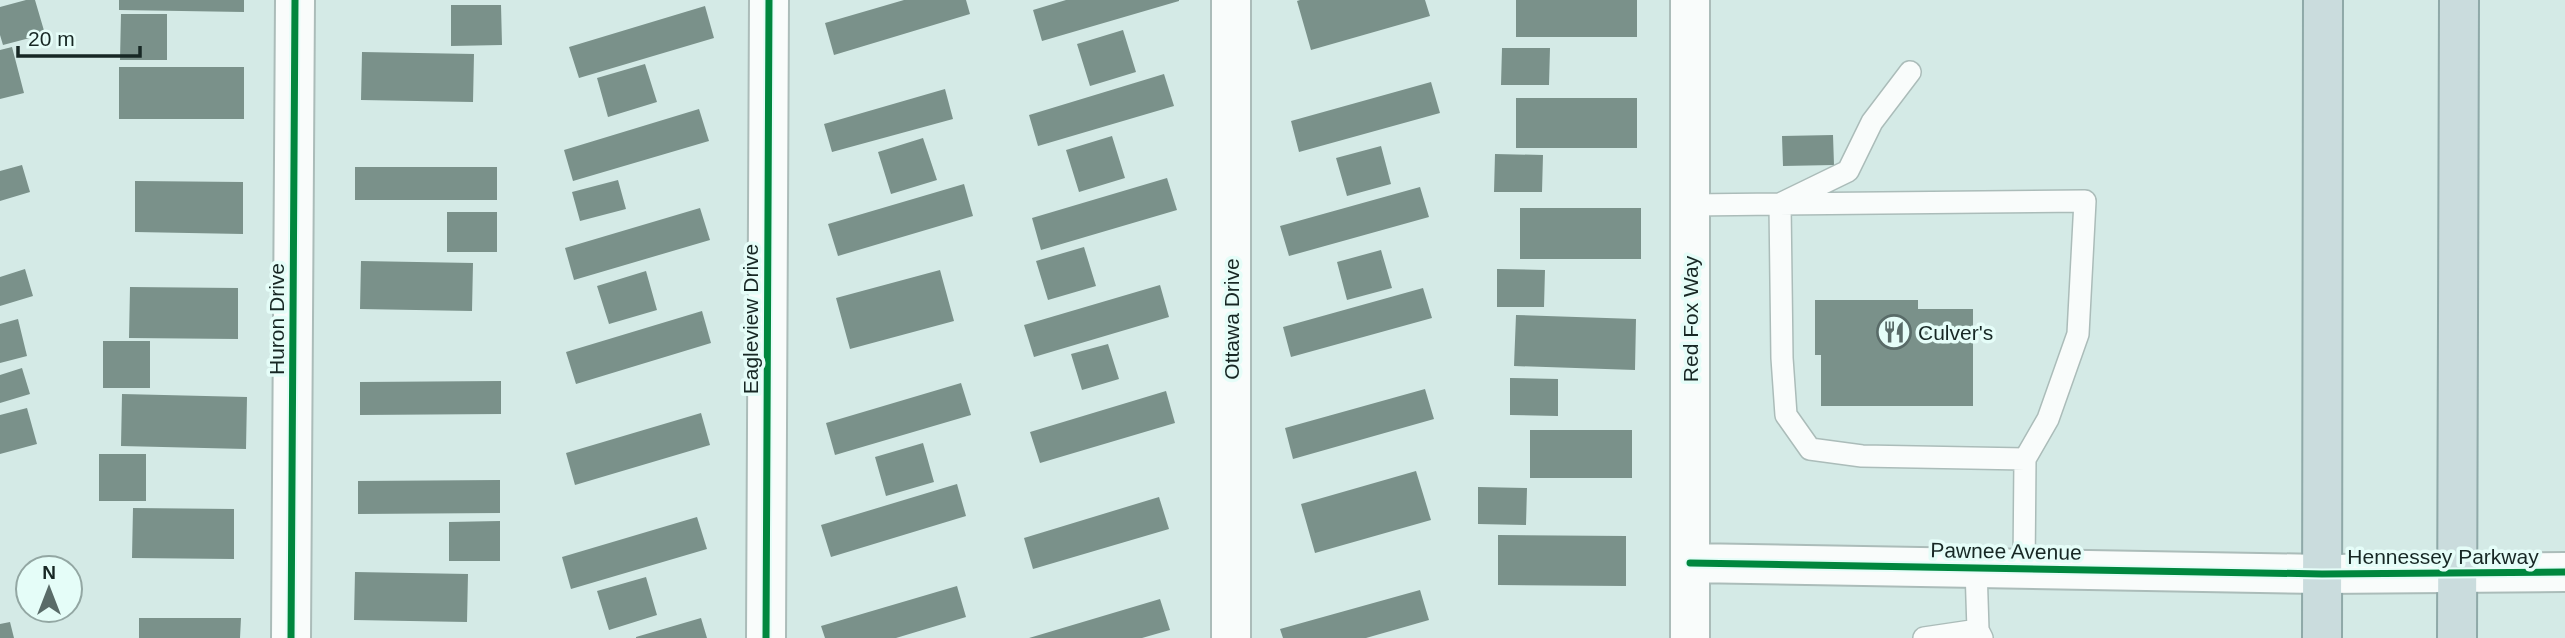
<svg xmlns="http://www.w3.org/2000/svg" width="2565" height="638" viewBox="0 0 2565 638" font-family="Helvetica,sans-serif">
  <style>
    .building { fill: #7a918a }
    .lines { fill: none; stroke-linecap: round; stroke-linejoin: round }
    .lane-casing { stroke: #abbcb9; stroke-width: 24 }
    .street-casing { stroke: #abbcb9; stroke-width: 42 }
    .highway-casing { stroke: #8fa9a8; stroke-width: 42 }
    .lane { stroke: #f9fcfb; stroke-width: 21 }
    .street { stroke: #f9fcfb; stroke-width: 38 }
    .highway { stroke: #cadcdd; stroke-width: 38 }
    .cycleway-casing { stroke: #e5fdf8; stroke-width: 11 }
    .cycleway { stroke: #00873e; stroke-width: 7 }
    .labels { text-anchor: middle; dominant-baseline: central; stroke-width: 7; stroke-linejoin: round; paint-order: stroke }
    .street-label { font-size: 21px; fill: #172724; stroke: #e5fdf8 }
    .poi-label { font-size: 21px; fill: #172724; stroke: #e5fdf8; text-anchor: start }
  </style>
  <rect width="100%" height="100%" fill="#d4eae6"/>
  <path class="building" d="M26,0H35L45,34L3,45L0,35V7Z
    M119,0H244V12L119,10Z
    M904,0H966L970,14L834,55L825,23Z
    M1066,0H1179V1L1042,41L1033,10Z
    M1300,0H1425L1430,16L1311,50L1297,1Z
    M1516,0H1637V37H1516Z
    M451,5H501L502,45L451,46Z
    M705,6L714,38L579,78L569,47Z
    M121,14H167V60H120Z
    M1123,30L1136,72L1090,86L1077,44Z
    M12,47L24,93L0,99V50Z
    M1502,48H1550L1549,85H1501Z
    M362,52L474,54L473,102L361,100Z
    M645,64L657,102L608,117L597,78Z
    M119,67H244V119H119Z
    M1164,74L1174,106L1038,146L1029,115Z
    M1431,82L1440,113L1299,152L1291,121Z
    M945,89L953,119L832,152L824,124Z
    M1516,98H1637V148H1516Z
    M699,109L709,141L573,181L564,150Z
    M1833,135L1834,165L1783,166L1782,136Z
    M1112,136L1125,178L1079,192L1066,150Z
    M923,138L937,180L891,194L878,152Z
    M1381,146L1391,184L1347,196L1336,158Z
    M1495,154L1543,155L1542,192H1494Z
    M22,165L30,192L0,201V171Z
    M355,167H497V200H355Z
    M1167,178L1177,210L1041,250L1032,218Z
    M618,180L626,209L580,221L572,192Z
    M135,181L243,182V234L135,232Z
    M964,184L973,216L838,256L828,224Z
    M1420,187L1429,217L1289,256L1280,226Z
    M700,208L710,240L574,280L565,248Z
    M1520,208H1641V259H1520Z
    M447,212H497V252H447Z
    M1084,247L1096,286L1048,300L1036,261Z
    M1381,250L1392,288L1347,300L1337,262Z
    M361,261L473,263L472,311L360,309Z
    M25,269L33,296L0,306V277Z
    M1497,269L1545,270L1544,307H1497Z
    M940,270L954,321L850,349L836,298Z
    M646,271L657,310L609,324L597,286Z
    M1160,285L1169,317L1034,357L1024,325Z
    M130,287L238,288V339L129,338Z
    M1423,288L1432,318L1291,357L1283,327Z
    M1815,300H1918V309H1973V406H1821V355H1815Z
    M702,311L711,343L576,384L566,352Z
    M1516,315L1636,319L1635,370L1514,366Z
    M18,319L27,356L0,363V324Z
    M103,341H150V388H103Z
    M1108,344L1119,379L1082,390L1071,354Z
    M22,368L30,394L0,403V375Z
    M1510,378L1558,379V416L1510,415Z
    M501,381V414L360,415V382Z
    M961,383L971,415L835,455L826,423Z
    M1425,389L1434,419L1293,459L1285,428Z
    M1166,391L1175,423L1040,463L1030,432Z
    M122,394L247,397L246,449L121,446Z
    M27,408L37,444L0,454V415Z
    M701,413L710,445L575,485L566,453Z
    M1530,430H1632V478H1530Z
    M923,443L934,482L886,496L875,457Z
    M99,454H146V501H99Z
    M1416,471L1431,520L1315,553L1301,504Z
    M500,480V513L358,514V481Z
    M957,484L966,516L831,557L821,525Z
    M1478,487L1527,488L1526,525L1478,524Z
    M1159,497L1169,529L1033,569L1024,538Z
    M133,508L234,509V559L132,558Z
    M697,517L707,549L571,589L562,557Z
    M500,521V561H449V522Z
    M1498,535L1626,536V586L1498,585Z
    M355,572L468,574L467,622L354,620Z
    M646,577L657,615L609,630L597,591Z
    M957,586L966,617L896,638H825L821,626Z
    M1420,590L1429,620L1366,638H1283L1280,629Z
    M1160,599L1170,630L1142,638H1029Z
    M139,618H241L240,638H139Z
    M701,618L707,638H636V637Z
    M10,622L14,638H0V624Z"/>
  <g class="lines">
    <g class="lane-casing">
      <path id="lane" d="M1910,72L1872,122L1848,171L1780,204L1782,358L1786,415L1810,449L1862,456L2025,459
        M1690,205L2085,201L2078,334L2048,419L2025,459L2024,569
        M1976,568L1978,630L1982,638
        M1924,638L1978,630"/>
    </g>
    <g class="street-casing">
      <path id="street" d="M1690,563L2322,574L2565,572
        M291,638L295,0
        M766,638L769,0
        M1231,638V0
        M1690,638V0"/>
    </g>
    <g class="highway-casing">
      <path id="highway" d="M2322,638L2323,0
        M2457,638L2459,0"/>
    </g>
    <use href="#lane" class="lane"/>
    <use href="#street" class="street"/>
    <use href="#highway" class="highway"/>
    <g class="cycleway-casing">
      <path id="cycleway" d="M1690,563L2322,574L2565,572
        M291,638L295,0
        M766,638L769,0"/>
    </g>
    <use href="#cycleway" class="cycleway"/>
  </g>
  <defs>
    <g id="restaurant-ring" transform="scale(1.75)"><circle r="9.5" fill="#e5fdf8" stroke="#596b68" stroke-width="1.5"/><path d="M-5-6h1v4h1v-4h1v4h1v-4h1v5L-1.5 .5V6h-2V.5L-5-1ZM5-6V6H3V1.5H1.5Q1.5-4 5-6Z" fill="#596b68"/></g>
  </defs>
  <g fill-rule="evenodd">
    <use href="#restaurant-ring" x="1894" y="332"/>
  </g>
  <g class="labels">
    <g class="street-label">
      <text transform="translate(276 319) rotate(-90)">Huron Drive</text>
      <text transform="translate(750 319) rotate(-90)">Eagleview Drive</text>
      <text transform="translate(1231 319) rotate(-90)">Ottawa Drive</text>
      <text transform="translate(1690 319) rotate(-90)">Red Fox Way</text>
      <text transform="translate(2006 551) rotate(1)">Pawnee Avenue</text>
      <text x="2443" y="556">Hennessey Parkway</text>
    </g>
    <g class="poi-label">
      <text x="1918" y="332">Culver's</text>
    </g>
  </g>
  <g transform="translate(49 589)"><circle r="33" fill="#e5fdf8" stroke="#93a7a3" stroke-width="2"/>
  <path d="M0-5L12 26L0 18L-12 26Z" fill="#596b68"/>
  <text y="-10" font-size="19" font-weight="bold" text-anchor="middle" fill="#172724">N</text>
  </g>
  <path d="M18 46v10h122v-10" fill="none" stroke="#172724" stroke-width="3.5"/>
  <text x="28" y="46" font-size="21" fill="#172724" stroke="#e5fdf8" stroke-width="5" paint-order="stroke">20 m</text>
</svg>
